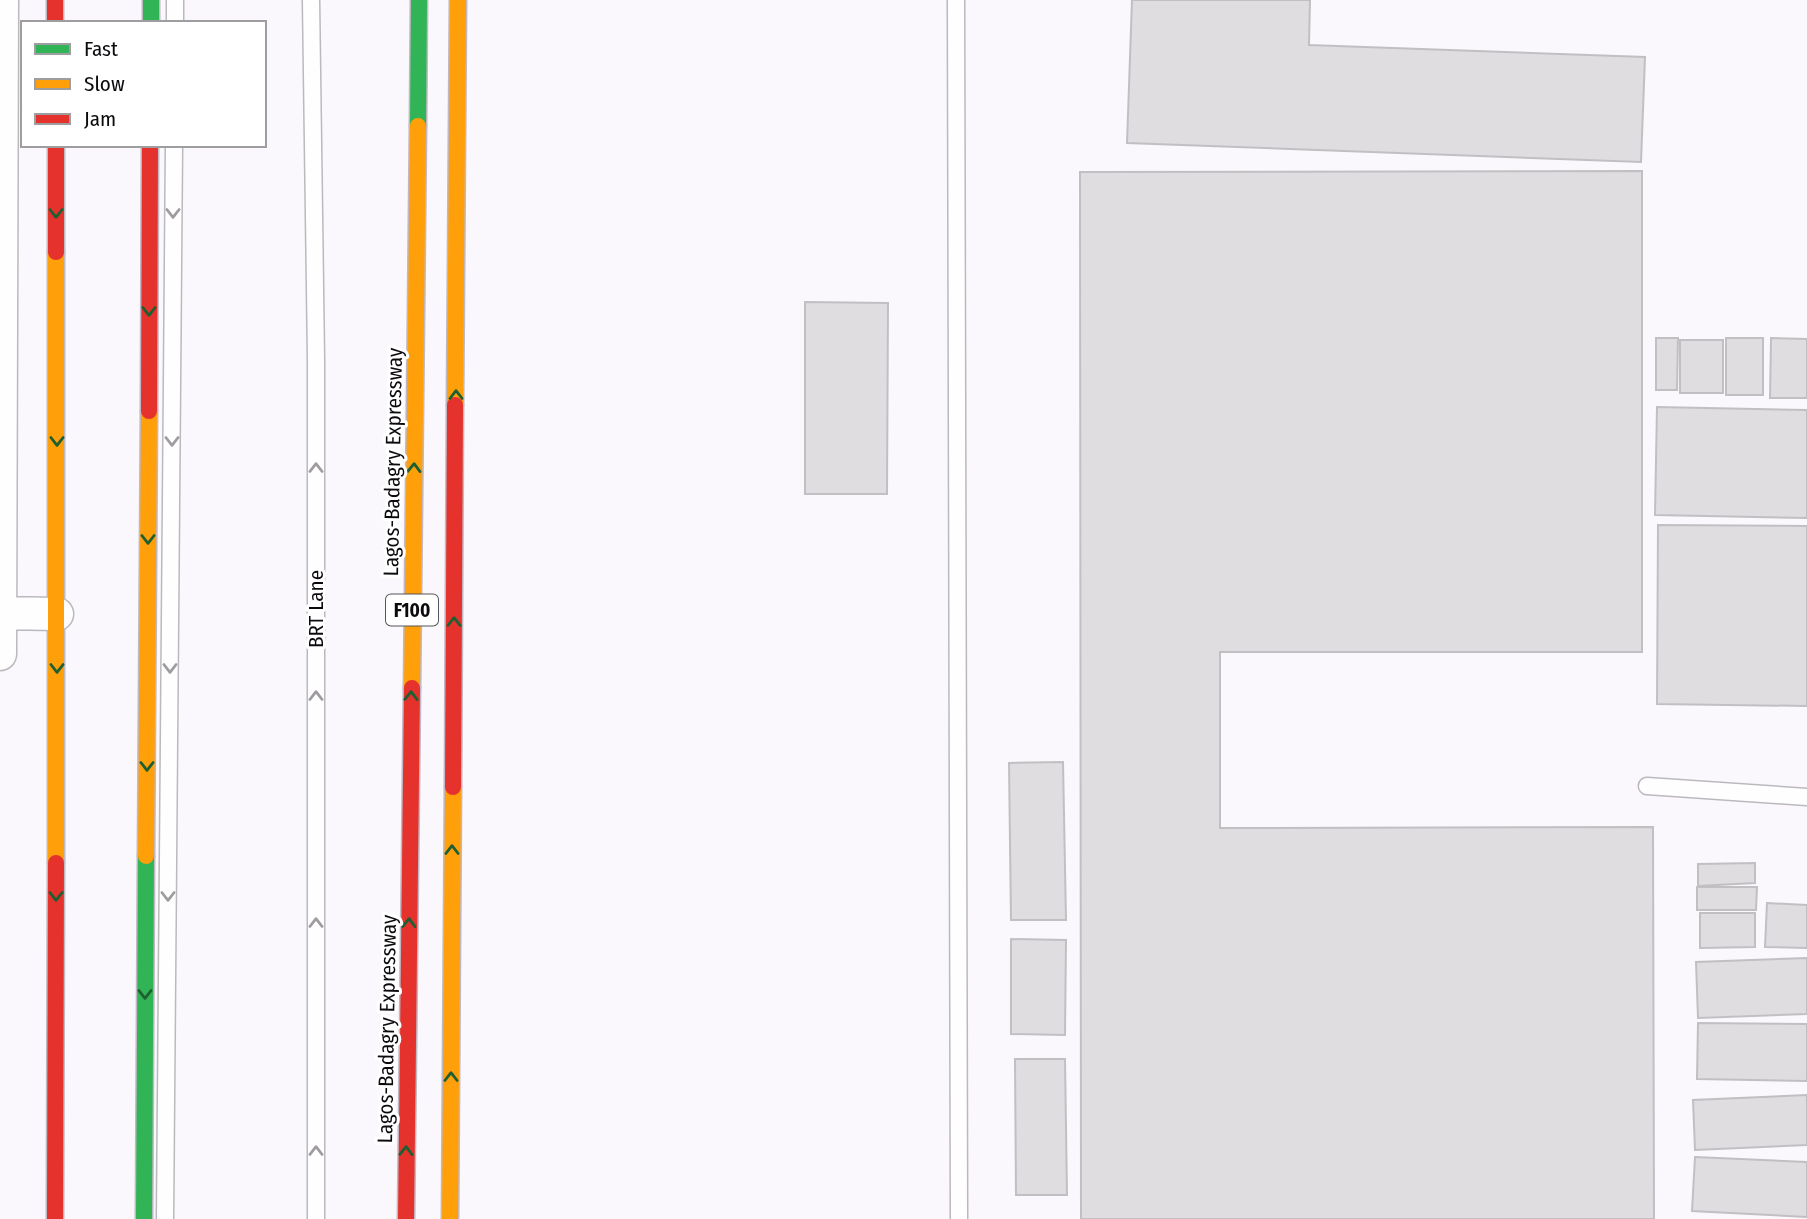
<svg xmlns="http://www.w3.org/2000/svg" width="1807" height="1219" viewBox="0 0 1807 1219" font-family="'Fira Sans Condensed',sans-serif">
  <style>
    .building { fill: #e0dde1; stroke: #c2bfc3; stroke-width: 2 }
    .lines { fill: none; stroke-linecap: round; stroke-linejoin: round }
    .lane-casing { stroke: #bbb9bd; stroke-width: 19 }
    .street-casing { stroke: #bbb9bd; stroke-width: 35 }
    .fast-casing { stroke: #c0b8c3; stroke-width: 19 }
    .slow-casing { stroke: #c0b8c3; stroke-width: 19 }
    .jam-casing { stroke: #c0b8c3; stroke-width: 19 }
    .lane { stroke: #fefeff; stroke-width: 16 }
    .street { stroke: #fefeff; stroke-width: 32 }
    .fast { stroke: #30b455; stroke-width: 16 }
    .slow { stroke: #ff9f0a; stroke-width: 16 }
    .jam { stroke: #e5322d; stroke-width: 16 }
    .oneway { stroke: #1e5f32 }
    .oneway2 { stroke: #9e9c9f }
    .labels { text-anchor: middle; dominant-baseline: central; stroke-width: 6; stroke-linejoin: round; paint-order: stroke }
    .shield { fill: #fff; stroke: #565456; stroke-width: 2 }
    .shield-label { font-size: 19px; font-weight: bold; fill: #0d0a0e }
    .street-label { font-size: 21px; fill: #0d0a0e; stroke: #fff }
  </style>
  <rect width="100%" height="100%" fill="#faf8fc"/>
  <path class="building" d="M1132,0H1310L1309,45L1645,57L1641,162L1127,143Z
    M1642,171V652H1220V828L1653,827L1654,1219H1081L1080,172Z
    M805,302L888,303L887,494H805Z
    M1656,338H1678L1677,390H1656Z
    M1726,338H1763V395H1726Z
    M1771,338L1807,339V398H1770Z
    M1680,340H1723V393H1680Z
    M1657,407L1807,410V518L1655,515Z
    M1658,525L1807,526V706L1657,704Z
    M1063,762L1066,920H1011L1009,763Z
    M1755,863V883L1698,886V864Z
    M1697,887H1757L1756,910H1697Z
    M1767,903L1807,905V948L1765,947Z
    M1700,913H1755V947L1700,948Z
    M1011,939L1066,940L1065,1035L1011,1034Z
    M1807,958V1014L1698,1018L1696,962Z
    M1698,1023L1807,1024V1081L1697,1079Z
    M1015,1059H1065L1067,1195H1016Z
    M1807,1095V1145L1695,1150L1693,1100Z
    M1695,1157L1807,1162V1217L1692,1211Z"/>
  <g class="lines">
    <g class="lane-casing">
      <path id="lane" d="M311,0L316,359V1219
        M956,0L959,1219
        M175,23V0
        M1647,786L1807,797
        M165,1219L174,145"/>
    </g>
    <g class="street-casing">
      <path id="street" d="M0,613L57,614
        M0,654L2,0"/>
    </g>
    <g class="fast-casing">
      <path id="fast" d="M151,0V23
        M418,126L419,0
        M144,1219L146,856"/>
    </g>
    <g class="slow-casing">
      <path id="slow" d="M455,405L458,0
        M412,688L418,126
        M146,856L149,411
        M56,863V252
        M450,1219L453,787"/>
    </g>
    <g class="jam-casing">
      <path id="jam" d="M55,0V23
        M56,145V252
        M149,411L150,145
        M453,787L455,405
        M55,1219L56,863
        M406,1219L412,688"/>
    </g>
    <use href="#lane" class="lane"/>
    <use href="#street" class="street"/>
    <use href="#fast" class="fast"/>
    <use href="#slow" class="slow"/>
    <use href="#jam" class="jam"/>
  </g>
  <defs><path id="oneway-chevron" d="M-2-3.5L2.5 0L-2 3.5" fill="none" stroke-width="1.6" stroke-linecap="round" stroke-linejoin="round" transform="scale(1.75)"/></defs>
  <g class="oneway">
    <use href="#oneway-chevron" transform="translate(56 213) rotate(90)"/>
    <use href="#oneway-chevron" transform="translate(149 311) rotate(90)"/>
    <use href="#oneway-chevron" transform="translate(456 395) rotate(-90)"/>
    <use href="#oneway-chevron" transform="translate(57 441) rotate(90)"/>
    <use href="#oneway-chevron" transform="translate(414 468) rotate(-89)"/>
    <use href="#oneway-chevron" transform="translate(148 539) rotate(90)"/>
    <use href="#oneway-chevron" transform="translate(454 622) rotate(-90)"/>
    <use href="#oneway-chevron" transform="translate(57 668) rotate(90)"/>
    <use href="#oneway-chevron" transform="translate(411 696) rotate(-89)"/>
    <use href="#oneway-chevron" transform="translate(147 766) rotate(90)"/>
    <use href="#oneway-chevron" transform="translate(452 850) rotate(-90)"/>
    <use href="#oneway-chevron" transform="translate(56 896) rotate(90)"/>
    <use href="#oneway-chevron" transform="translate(409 923) rotate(-89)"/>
    <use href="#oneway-chevron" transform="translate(145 994) rotate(90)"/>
    <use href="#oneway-chevron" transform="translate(451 1077) rotate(-90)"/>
    <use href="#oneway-chevron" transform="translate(406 1151) rotate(-89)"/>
  </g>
  <g class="oneway2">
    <use href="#oneway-chevron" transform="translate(173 213) rotate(90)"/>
    <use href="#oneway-chevron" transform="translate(172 441) rotate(90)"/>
    <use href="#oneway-chevron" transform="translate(316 468) rotate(-90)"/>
    <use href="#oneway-chevron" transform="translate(170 668) rotate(90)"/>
    <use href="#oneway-chevron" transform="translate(316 696) rotate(-90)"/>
    <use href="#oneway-chevron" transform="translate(168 896) rotate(90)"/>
    <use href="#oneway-chevron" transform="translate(316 923) rotate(-90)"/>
    <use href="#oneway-chevron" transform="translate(316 1151) rotate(-90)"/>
  </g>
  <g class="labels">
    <rect class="shield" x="386" y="594.5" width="52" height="31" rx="5"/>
    <g class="shield-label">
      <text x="412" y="610">F100</text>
    </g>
    <g class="street-label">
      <text transform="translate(393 462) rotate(-89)">Lagos-Badagry Expressway</text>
      <text transform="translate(316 609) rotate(-90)">BRT Lane</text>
      <text transform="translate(387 1029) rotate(-89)">Lagos-Badagry Expressway</text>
    </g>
  </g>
  <rect x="21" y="21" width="245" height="126" fill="#ffffff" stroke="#9e9d9f" stroke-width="2"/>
  <rect x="35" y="44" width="35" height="10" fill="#30b455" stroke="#9e9d9f" stroke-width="2"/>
  <text x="84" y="56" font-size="21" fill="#0d0a0e">Fast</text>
  <rect x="35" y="79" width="35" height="10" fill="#ff9f0a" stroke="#9e9d9f" stroke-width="2"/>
  <text x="84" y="91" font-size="21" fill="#0d0a0e">Slow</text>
  <rect x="35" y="114" width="35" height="10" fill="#e5322d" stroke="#9e9d9f" stroke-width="2"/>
  <text x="84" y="126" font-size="21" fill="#0d0a0e">Jam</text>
</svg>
